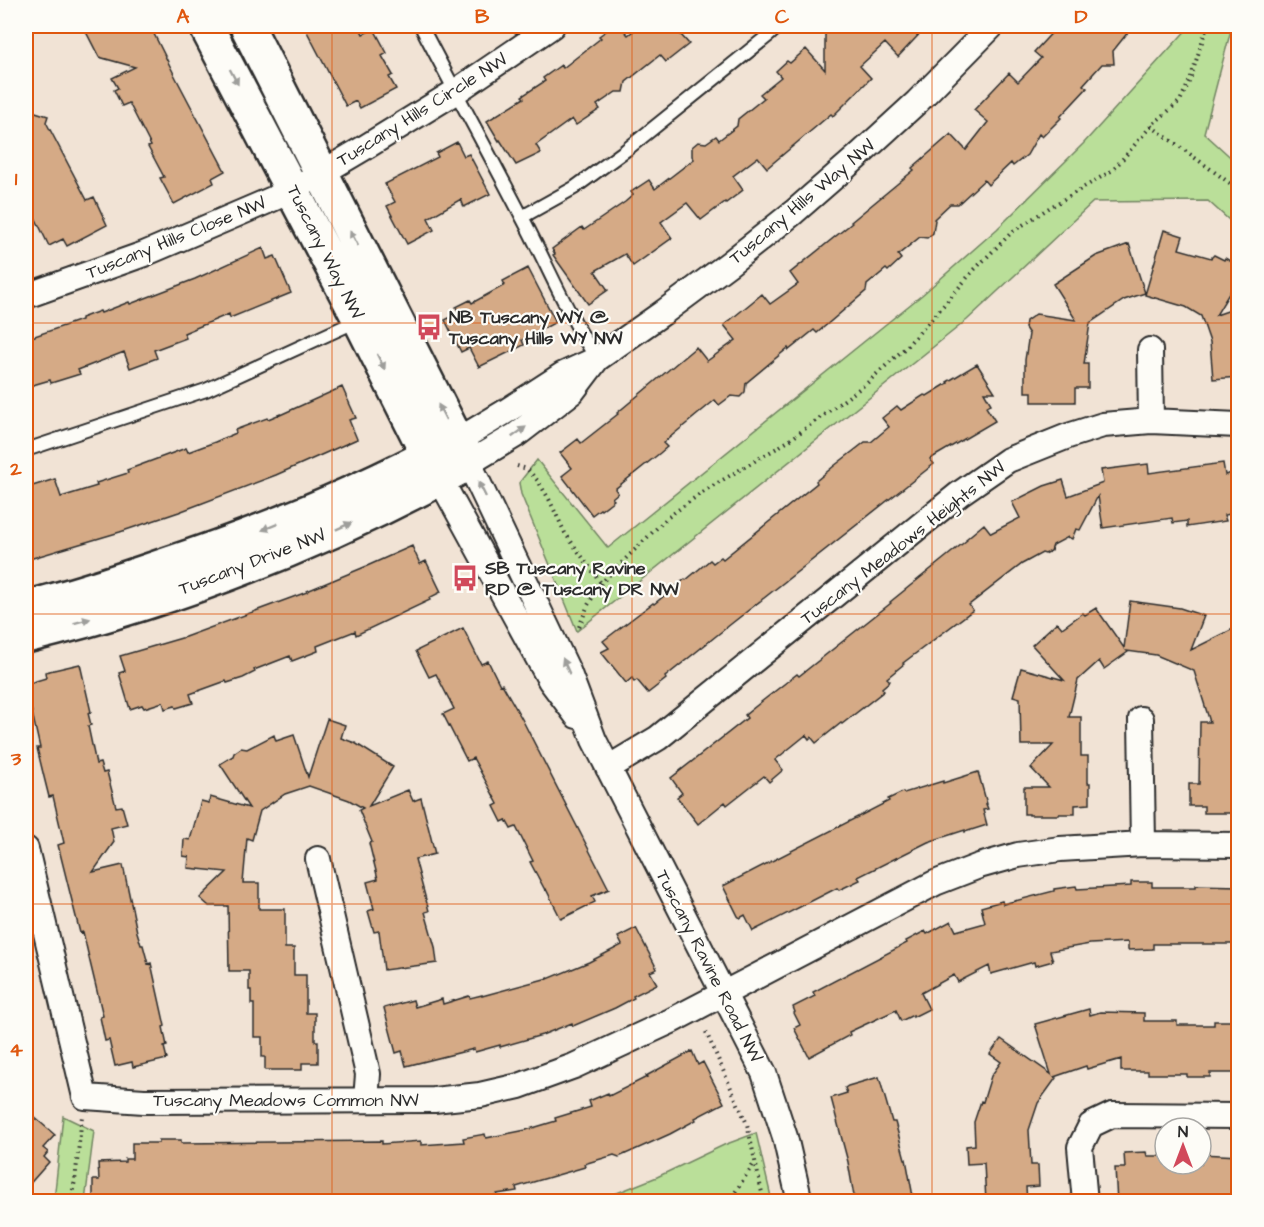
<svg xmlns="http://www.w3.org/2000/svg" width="1264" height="1227" viewBox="0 0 1264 1227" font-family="'Architects Daughter',sans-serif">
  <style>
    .green { fill: #badf99; stroke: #728562; stroke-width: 1.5 }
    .building { fill: #d5aa86; stroke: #2b2b2b; stroke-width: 1.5 }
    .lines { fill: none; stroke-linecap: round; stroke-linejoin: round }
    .lane-casing { stroke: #2b2b2b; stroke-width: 16 }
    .street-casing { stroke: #2b2b2b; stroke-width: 28 }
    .secondary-casing { stroke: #2b2b2b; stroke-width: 38 }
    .path { stroke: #2b2b2b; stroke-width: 4; stroke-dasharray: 1.5 4.5; stroke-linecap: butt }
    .lane { stroke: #fdfcf7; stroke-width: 12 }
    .street { stroke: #fdfcf7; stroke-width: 24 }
    .secondary { stroke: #fdfcf7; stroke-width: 33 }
    .oneway { fill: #9e9e9b }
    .grid { fill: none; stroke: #df570e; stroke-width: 1.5; stroke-opacity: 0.55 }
    .labels { text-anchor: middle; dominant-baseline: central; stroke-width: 4.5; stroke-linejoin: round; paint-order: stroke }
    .street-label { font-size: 18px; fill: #2b2b2b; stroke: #fdfcf7 }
    .poi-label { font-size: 18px; font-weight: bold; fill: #2b2b2b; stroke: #fdfcf7; text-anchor: start }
    .neatline { fill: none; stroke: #df570e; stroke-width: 2 }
    .grid-label { font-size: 20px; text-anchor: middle; font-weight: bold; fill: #df570e }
  </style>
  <rect width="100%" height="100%" fill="#f1e3d5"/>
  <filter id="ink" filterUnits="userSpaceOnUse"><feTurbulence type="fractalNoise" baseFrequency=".0167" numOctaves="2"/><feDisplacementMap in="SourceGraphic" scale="12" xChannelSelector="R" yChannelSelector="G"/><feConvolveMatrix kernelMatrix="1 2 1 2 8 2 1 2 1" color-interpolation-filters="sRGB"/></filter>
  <g filter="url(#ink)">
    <path class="green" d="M1190,26H1232L1204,133L1238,164V228L1208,201L1093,202L967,320L577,631L521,494L519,483L537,460L608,548L922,295L997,229L1083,144Z
      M63,1116L94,1131L85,1201H54Z
      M756,1133L772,1201H597L657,1177L724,1145Z"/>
    <path class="building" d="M83,26H150L176,78L225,171L212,178L214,183L174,204L160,178L164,177L148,147L151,146L129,103L122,106L114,90L118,88L112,78L135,67L99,57Z
      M304,26H359L363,34L374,29L387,53L382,56L393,75L389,77L396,89L360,108L356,101L346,106Z
      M613,26H620L628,35L640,26H673L689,44L666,62L660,55L626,82L624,92H616L597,105L600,109L576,125L572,119L536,145L541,153L516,165L500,140L499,141L487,121L524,98L522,96L545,81L543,78L561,65L563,68L601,38L599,36Z
      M835,26H927L898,57L885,43L860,66L871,78L833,116L831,114L767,168L758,157L733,176L743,190L726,203L725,202L701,220L687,203L661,222L672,238L633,266L625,254L595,271L608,290L588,304L553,255L555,254L552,249L582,227L584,230L625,202L633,195L631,192L649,180L655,189L694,159L692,156V147L698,142L706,143L716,136L719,140L737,126L738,119L764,98L760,94L781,77L776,71L787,61L790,63L806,49L825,70V34Z
      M1058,26H1133L1113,51L1114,64H1102L1083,85L1087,88L1060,117L1061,118L1042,137L1039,134L1027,155L1013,166L1011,163L988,185L984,180L958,204H950L934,219L935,220L933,233L927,238L920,237L898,255L901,259L888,271L886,269L867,285L866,291L817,333L814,330L789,350L788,348L746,383L745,392L740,397L731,396L719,405L715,400L663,443L667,447L660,453L615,489L618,493L612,498L614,500L601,510L600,509L592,515L562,476L572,468L560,453L578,439L581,443L618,414L617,413L696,347L707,361L736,340L724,325L762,294L770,304L798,284L790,273L852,223L851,222L914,170L912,168L951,134L966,150L988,122L974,110L1009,73L1018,82L1041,58L1034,52Z
      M26,109L48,116L46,122L87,200L94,197L107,225L67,246L63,239L49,246L31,209L26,211Z
      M457,142L464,156L469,154L490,194L464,207L461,199L428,218L434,230L407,244L387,206L395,202L385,184L438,157L436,153Z
      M1164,230L1183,236L1179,249L1211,258L1214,255L1224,260L1225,258L1239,266V277L1216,315L1239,307V377L1213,379L1210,342L1201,316L1186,307L1145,295Z
      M1129,244L1145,293L1124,300L1090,323L1084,364H1088V388H1075V402H1032V392H1025V360L1029,334L1025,328L1026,321L1036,314L1076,320L1053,284L1096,256Z
      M263,248L267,259L275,256L291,293L230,318L229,314L184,333L186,338L154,350L157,358L130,368L124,352L78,370L80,374L51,383L50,380L26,387V339L81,320V318L100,311L101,313L129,302L130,304L195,279Z
      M528,268L556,322L522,340L524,345L479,367L469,348L461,352L445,320L459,313L456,307L470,300L472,303L505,285L503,281Z
      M977,364L995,392H984L991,404L986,407L995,421L930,459L934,464L731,624L665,677L666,679L648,693L637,680L634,682L632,678L626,683L601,652L609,648L603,641L653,603L654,604L685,579L686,580L710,560L713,563L721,557L723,559L817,483L816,481L834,466L865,442H871L889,427L882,418L897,406L901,410L924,395L927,396L948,383L947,382Z
      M342,387L356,418L349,420L357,439L276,475L179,512L120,532L26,560V505L30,504L26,488L55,479L61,497L97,486L96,483L128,473L127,470L186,448L188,452L215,442L236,433L235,430L267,418L268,419L280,414V415Z
      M1223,463L1225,475L1232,473L1238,513L1224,515L1226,521L1187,527V521L1173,523L1172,518L1103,528L1098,496L1080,530L1076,529L1072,539L1068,537L1053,545L1051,551L1045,554L1042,553L1022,564L969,605L973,610L903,663L904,664L887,678L890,681L882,688L884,691L842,724L841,723L816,743L811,737L809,739L806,735L775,760L783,770L769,782L764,776L727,805L725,802L698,824L677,797L682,793L671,778L747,718L745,715L761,702L797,674L799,676L891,603L890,602L967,540L966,539L984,524L991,533L1020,518L1012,502L1044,486L1063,480L1068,496L1103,483L1101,470L1148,464L1149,473Z
      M412,546L420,564L426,561L441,592L429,598L430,600L356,635L355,631L317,646L318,651L292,661L290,656L254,670L255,672L243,678L227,683L226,681L190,694L193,703L176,708L175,706L165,709L163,702L144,708L142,705L130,709L119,673L125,671L120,656L185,637L307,592V591L367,566Z
      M1130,601L1180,608L1204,616L1191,650L1239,626V813H1204V806H1189V784H1199L1200,722H1210L1194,671L1156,655L1127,651L1128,652L1104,669L1099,661L1078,680L1069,717H1081V756H1088V783H1090V804L1075,805V814H1059V815H1029V814H1024V787H1049L1031,768L1053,745H1021L1020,698L1013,696L1021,668L1064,680L1032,645L1057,622L1062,628L1083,613L1085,615L1096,608L1124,648Z
      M463,628L481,664L488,661L500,685L502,684L522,719L609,889L592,896L595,902L561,919L546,889L545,890L530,862L533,861L516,827L511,829L506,820L502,822L494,806L498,804L473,758L467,761L443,714L454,709L436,674L429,677L416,651Z
      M80,664L91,712L88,713L91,725L88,726L96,764L100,763L103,773L107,772L116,807L122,806L127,824L111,828L114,842L93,872L123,865L137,932L141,945H143L148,964L151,963L165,1026L163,1027L167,1046L164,1047L167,1059L133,1067L132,1062L115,1066L109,1040L105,1041L100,1017L103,1016L90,962L83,932L80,933L58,845L64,843L53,796L49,797L44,777L37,748H40L26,686V684L46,678L45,672Z
      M327,719L345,725L341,738L355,743L393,767L369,806L408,790L413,801L421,798L435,854L415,859L429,911L425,912L435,947L437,963L384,970L379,931L374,932L368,911L374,909L367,882L378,879L369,843L372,842L359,810L363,808L349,800L309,786L285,794L260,811L252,840L247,838L243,883H259V909H285V948H294V975H306V1013H315V1041H318V1063H302V1070H265V1057H262V1037H254V1004H251V990H249V971H229L228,906H209L200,898L227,872L188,868L189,857L183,856L184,839L190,840L201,801L209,803L210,797L249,808L220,764L233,756L234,753L241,748L247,749L274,735L276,741L294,735L308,777Z
      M978,772L987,804H986L988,809L983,810L987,825L965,832V830L928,842L858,877L860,880L839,890L837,888L753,931L745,915L740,918L738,916L723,886L889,801L888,799L903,792L904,793L943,781V783Z
      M1131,882H1152V887H1196V885L1239,886V944H1153V949L1128,950V942L1090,944L1050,951L1053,961L1035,966L1034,962L991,974L989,966L958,982L954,975L921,993L929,1009L913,1017V1015L901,1021L896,1010L849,1032L850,1035L809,1057L794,1028L800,1025L794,1013L795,1012L793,1007L815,996L813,992L907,943L906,941L925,931L927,934L951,921L956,931L985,923L981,907L1002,901L1003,904L1054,891V889L1076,886L1077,889L1131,886Z
      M636,928L657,969L650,972L657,984L633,996L634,998L615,1008L573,1026L572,1023L542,1035L500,1047V1045L475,1052L474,1049L406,1066L402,1051L396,1053L384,1008L413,1000L415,1007L442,999L443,1004L469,996L470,998L482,995V996L548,978V979L589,962L622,945L618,937Z
      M1089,1009L1090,1015L1100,1012L1144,1013V1021H1177V1025H1214V1021H1239V1057H1236V1073H1210V1077H1187V1074H1148V1071H1121V1059L1087,1069L1086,1066L1054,1077L1056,1078L1038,1103L1029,1130L1031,1165H1038L1039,1186L1026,1187L1027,1202H986L984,1163L967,1164L966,1146L975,1145L974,1122L981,1101L983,1102L991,1076L1001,1062L990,1054L1001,1039L1051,1074L1035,1024Z
      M692,1051L698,1065L703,1062L724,1103L695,1118L696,1120L670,1134L619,1157L614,1155L584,1164L585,1167L516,1187L517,1191L497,1194V1196L442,1202H430L429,1198L390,1202H93V1180H99L98,1163L125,1162V1159H132V1143H159V1140H181V1143L382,1141V1144L421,1141V1145L464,1142L463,1138L485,1134L486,1138L526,1130L556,1121L555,1118L591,1107L589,1101L608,1093L609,1096L647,1077L646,1076Z
      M879,1077L892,1122H895L905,1159H906L914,1202H855L848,1162L831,1098L847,1093L845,1088L848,1086Z
      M26,1110L55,1135L43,1148L48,1152L44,1157L49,1162L26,1188Z
      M1146,1152L1147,1156H1165V1164H1201V1154L1239,1156V1202H1117L1115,1168H1125L1124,1153Z"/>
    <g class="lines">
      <g class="lane-casing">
        <path id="lane" d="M421,26C454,90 489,153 522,217C547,264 567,314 597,359
          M522,217L574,188L626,150L769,35L779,26
          M26,450L206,390L359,320"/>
      </g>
      <g class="street-casing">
        <path id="street" d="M26,296L144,254L261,204L293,190L364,148L455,92L552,26
          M1150,350L1151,421
          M597,359L572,392L516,435L469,463L568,671L594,740L764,1073L785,1137L800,1202
          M457,441L505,412L562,375L597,359L664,312L730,263L794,212L856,158L917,102L992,26
          M440,479L550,680L577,716
          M1141,719L1143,844
          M608,768L658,738L959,494L1008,460L1068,436L1103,425L1151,421L1238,425
          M26,849L85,1097L144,1101L434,1100L480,1095L519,1086L574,1066L671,1021L935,883L979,866L1018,855L1060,849L1143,844L1238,845
          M318,859L368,1074L366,1100
          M1085,1202L1080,1147L1091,1125L1112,1115L1238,1116"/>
      </g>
      <g class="secondary-casing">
        <path id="secondary" d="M206,26L360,320L440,479
          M26,608C73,596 119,581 165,565C262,533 357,494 447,446
          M26,636C180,599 330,539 469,463L457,441L247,26"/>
      </g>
      <path class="path" d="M1151,126L1238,189
        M517,466L527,469L538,481L549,499L565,533L601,583
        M579,627L588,605L601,583L667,518L704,491L787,442L867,383L904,349L937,313L973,271L1012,232L1049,208L1113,170L1151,126L1180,101L1190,80L1207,26
        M706,1032L747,1124L764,1202
        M70,1202L75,1181L82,1116
        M729,1202L754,1163"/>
      <use href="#lane" class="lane"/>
      <use href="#street" class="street"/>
      <use href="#secondary" class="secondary"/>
    </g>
    <defs><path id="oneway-solid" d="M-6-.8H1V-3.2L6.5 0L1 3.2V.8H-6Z" transform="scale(1.5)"/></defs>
    <g class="oneway">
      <use href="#oneway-solid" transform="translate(234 77) rotate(62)"/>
      <use href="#oneway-solid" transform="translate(354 238) rotate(-117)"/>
      <use href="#oneway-solid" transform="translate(381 362) rotate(63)"/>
      <use href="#oneway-solid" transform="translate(442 412) rotate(-117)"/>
      <use href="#oneway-solid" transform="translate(519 432) rotate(-36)"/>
      <use href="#oneway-solid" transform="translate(482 489) rotate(-116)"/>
      <use href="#oneway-solid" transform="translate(344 526) rotate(-24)"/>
      <use href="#oneway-solid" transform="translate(270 527) rotate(158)"/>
      <use href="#oneway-solid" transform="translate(82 621) rotate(-15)"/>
      <use href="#oneway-solid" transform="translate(566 666) rotate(-114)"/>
    </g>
  </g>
  <path class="grid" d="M332,26V1202M632,26V1202M932,26V1202M26,323H1238M26,614H1238M26,904H1238"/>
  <defs>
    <g id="bus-bare" transform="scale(2.07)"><path d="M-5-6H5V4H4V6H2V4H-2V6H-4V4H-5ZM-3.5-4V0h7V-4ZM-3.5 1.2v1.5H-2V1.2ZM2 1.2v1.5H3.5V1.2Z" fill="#d1495b" stroke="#fdfcf7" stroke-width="2.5" paint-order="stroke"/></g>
  </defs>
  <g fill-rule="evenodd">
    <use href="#bus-bare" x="429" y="327"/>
    <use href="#bus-bare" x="465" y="578"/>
  </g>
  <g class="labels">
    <g class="street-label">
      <text transform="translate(422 110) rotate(-32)">Tuscany Hills Circle NW</text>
      <text transform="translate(802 202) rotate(-40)">Tuscany Hills Way NW</text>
      <text transform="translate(176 238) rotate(-22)">Tuscany Hills Close NW</text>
      <text transform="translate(325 252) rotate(63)">Tuscany Way NW</text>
      <text transform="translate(903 543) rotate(-38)">Tuscany Meadows Heights NW</text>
      <text transform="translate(252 562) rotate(-21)">Tuscany Drive NW</text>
      <text transform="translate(709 966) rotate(63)">Tuscany Ravine Road NW</text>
      <text x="286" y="1100">Tuscany Meadows Common NW</text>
    </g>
    <g class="poi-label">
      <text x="449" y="317">NB Tuscany WY @<tspan x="449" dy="21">Tuscany Hills WY NW</tspan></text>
      <text x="485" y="568">SB Tuscany Ravine<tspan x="485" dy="21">RD @ Tuscany DR NW</tspan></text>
    </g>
  </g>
  <rect width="1264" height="1227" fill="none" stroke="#fdfcf7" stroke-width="66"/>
  <g transform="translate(1183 1146)"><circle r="28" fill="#fdfcf7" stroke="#a9a8a5" stroke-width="1.5"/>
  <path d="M0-4.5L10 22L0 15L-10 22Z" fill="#d1495b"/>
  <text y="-9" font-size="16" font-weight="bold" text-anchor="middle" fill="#2b2b2b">N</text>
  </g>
  <rect x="33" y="33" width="1198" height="1161" class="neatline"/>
  <g class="grid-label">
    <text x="183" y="23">A</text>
    <text x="482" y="23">B</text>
    <text x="782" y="23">C</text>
    <text x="1081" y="23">D</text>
    <text x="16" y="185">1</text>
    <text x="16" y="475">2</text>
    <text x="16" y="765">3</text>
    <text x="16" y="1056">4</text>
  </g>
</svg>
